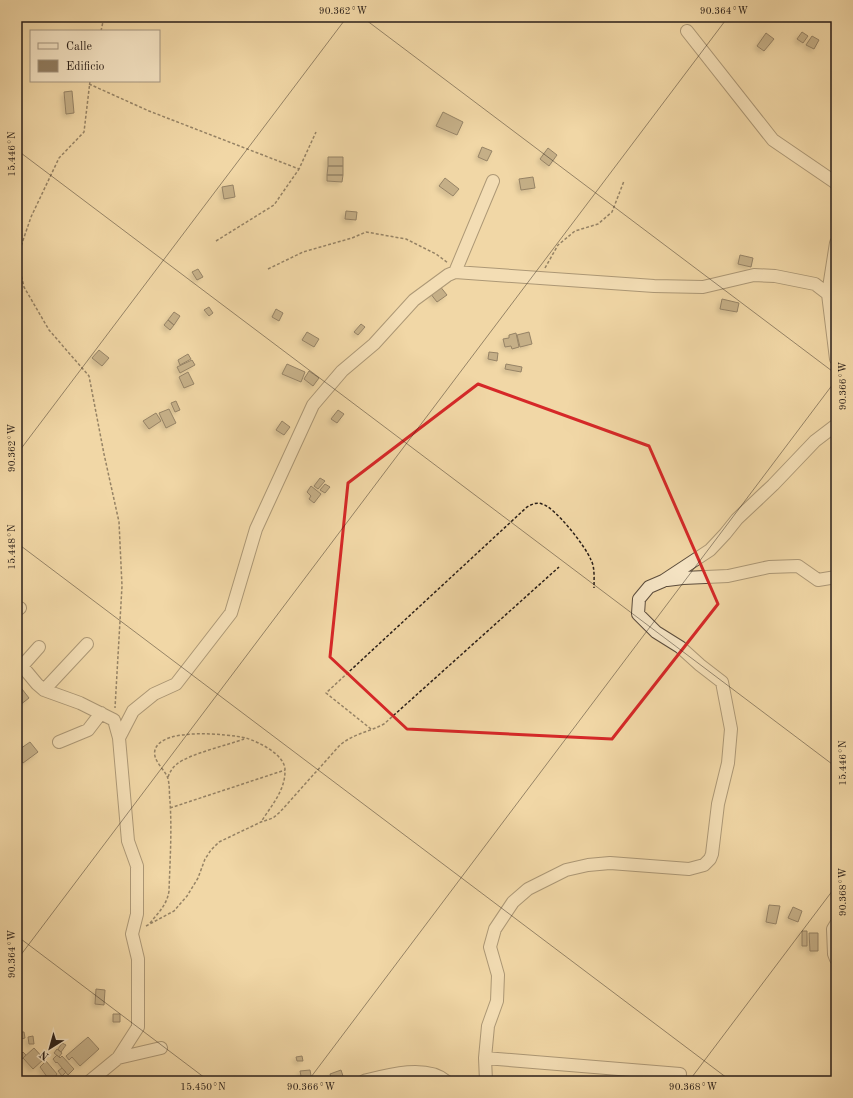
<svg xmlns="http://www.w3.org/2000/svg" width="853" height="1098" viewBox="0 0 853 1098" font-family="'Old Standard TT',serif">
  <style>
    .building { fill: #917e62; stroke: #291e18; filter: url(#shadow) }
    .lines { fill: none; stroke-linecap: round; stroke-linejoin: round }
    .minor-casing { stroke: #5b4c3c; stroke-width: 14 }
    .path { stroke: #291e18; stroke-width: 1.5; stroke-dasharray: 3 2; stroke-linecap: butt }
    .minor { stroke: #f6e5c5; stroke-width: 12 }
    .marked { fill: none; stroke: #d62828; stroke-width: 3; stroke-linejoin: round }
    .ticks { fill: none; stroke: #291e18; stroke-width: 1; stroke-opacity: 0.45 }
    .neatline { fill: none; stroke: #291e18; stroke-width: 1.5 }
    .ticks-label { font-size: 10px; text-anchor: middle; fill: #291e18 }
  </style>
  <defs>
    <filter id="shadow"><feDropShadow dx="-3" dy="3" stdDeviation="2" flood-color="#0004"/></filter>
  </defs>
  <rect width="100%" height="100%" fill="#f1d7a6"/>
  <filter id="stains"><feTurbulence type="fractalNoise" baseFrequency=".005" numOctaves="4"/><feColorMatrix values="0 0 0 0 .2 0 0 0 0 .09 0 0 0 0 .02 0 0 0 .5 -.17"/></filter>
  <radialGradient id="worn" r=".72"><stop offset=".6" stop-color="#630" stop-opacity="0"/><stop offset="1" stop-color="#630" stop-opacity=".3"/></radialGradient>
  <path class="building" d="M802,32L808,36L803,43L797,39Z
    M766,33L774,39L764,51L757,46Z
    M812,36L819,40L814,49L806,45Z
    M72,91L74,113L66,114L64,92Z
    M443,112L463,122L457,135L436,126Z
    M482,147L492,151L487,161L478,157Z
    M548,148L557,155L549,166L540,159Z
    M328,157H343V166H328Z
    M328,166H343V175H327Z
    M327,175H343L342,182L327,181Z
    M533,177L535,188L521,190L519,179Z
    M445,178L459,189L453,196L439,186Z
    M233,185L235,197L224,199L222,187Z
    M346,211L357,212L356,220L345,219Z
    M740,255L753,258L751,267L738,264Z
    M198,269L203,277L197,280L192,272Z
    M439,285L447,295L437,302L430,293Z
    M722,299L739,303L737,312L720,309Z
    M209,307L213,313L209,316L204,310Z
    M276,309L283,313L279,321L272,317Z
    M174,312L180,316L174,325L168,320Z
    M168,320L174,325L170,330L164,325Z
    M361,324L365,327L358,335L354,332Z
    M307,332L319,339L314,347L302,340Z
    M529,332L532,344L520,347L517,335Z
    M516,333L519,347L512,349L511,346L505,347L503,339L509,338V335Z
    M99,350L109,358L102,366L92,358Z
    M489,352L498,353L497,361L488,359Z
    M188,354L191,359L180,365L178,360Z
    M192,360L195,365L180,373L177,367Z
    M287,364L305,372L301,382L282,374Z
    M506,364L522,367L521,372L505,369Z
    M309,371L319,378L313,386L304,379Z
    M188,372L194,384L184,388L179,377Z
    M176,401L180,410L175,412L171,403Z
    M169,409L176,423L166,428L159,413Z
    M338,410L344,414L337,423L331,419Z
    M156,413L161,421L149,429L143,421Z
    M282,421L290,427L284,435L276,430Z
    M320,478L325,481L318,489L314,486Z
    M325,484L330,487L325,493L320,490Z
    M311,486L321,494L314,503L309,499L311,496L307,492Z
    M22,689L29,698L20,705L17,701V693Z
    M30,742L38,752L23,763L17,755V751Z
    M769,905L780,906L776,924L766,922Z
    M793,907L802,911L798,922L788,918Z
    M802,931H807V946H802Z
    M809,933H818V951H810Z
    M96,989L105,990L104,1005L95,1004Z
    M113,1014H120V1022H113Z
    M20,1032H24L25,1038L21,1039Z
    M33,1036L34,1044H29L28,1037Z
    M88,1037L99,1049L80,1066L72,1057L69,1060L66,1056Z
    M62,1043L66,1045L61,1052L58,1049Z
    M34,1048L44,1059L33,1069L23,1058Z
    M57,1049L62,1053L59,1057L54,1053Z
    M23,1052L26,1055L22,1059L19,1056Z
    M57,1055L60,1058L62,1056L74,1069L68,1075L57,1062L56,1063L53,1059Z
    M302,1056L303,1061H297L296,1057Z
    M46,1061L57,1074L55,1077L58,1081H50L40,1067Z
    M62,1068L66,1072L62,1076L58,1071Z
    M310,1070L312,1081H302L300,1071Z
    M341,1070L343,1076L332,1080L330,1074Z"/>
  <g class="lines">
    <g class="minor-casing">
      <path id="minor" d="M687,31L773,140L836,183
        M836,243L828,294L836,359
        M455,272L493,181
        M667,580L683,578L728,576L769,567L798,566L818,580L836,577
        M17,610L20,608
        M17,660L37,684L44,690L80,703L114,720L119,738L128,841L137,866V914L132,934L138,959V1027L118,1058L90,1081
        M23,665L39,647
        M44,690L87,644
        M119,738L133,711L154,694L176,684L231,613L256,529L313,405L342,371L374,344L414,300L448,275L455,272L654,286L703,287L754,275L775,276L815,284L828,294
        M59,742L88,730L101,713
        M836,924L833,929L834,954L836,959
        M118,1058L161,1048
        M485,1058L680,1074
        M364,1081C387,1075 426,1064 446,1081
        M486,1081L485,1058L488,1026L497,1001L498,975L490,947L495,929L513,902L528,889L566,870L588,865L610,863L689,869L704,865L710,859L712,854L718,804L728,763L731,729L722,682L700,665L680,647L656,632L638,614L639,599L649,587L663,581L710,550L725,534L737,519L773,485L815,441L836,425"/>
    </g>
    <path class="path" d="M680,17L682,22
      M101,31L104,17
      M90,81L84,132L59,158L31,217L17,258L24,287L49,330L89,376L104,454L119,522L122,586L115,708
      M89,84L149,111L299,169L316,132
      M216,241L274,205L299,169
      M545,268L558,245L575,231L598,224L612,212L624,181
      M268,269L303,252L352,238L366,232L406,239L436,254L448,263
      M371,729L326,693L527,507C532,504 537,502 542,504C555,507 586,547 591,560C595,567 594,579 594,588
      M168,777C170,772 172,768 177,764C189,754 228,745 244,739
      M170,808L285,770
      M150,923C158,913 167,905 169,891C170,861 172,831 170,801C169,794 170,786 168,779C166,770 152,761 155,750C161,727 228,734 246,738C259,742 286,755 285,771C285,791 271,806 261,822
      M146,926L174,911L187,896L198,878L205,859L211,850L219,842L261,822L273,818L280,812L340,745C353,734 369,732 384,724L559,567"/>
    <use href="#minor" class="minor"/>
  </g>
  <path d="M0 0H853V1098H0ZM478,384L649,446L718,604L612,739L407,729L330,657L348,483Z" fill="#f1d7a6" fill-opacity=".55" fill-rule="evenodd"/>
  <path class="marked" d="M478,384L649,446L718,604L612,739L407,729L330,657L348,483Z"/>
  <path class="ticks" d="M362,17L836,374M17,150L836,767M17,454L347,17M17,543L731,1081M17,936L209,1081M17,960L728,17M308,1081L836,380M689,1081L836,886"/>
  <rect width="853" height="1098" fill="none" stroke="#f1d7a6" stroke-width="44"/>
  <rect x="30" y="30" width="130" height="52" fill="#f6e5c5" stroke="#a49580"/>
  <rect x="38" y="43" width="20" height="6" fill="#f6e5c5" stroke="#a49580"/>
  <text x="66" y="50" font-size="12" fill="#291e18">Calle</text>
  <rect x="38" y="60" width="20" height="12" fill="#917e62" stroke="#a49580"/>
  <text x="66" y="70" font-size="12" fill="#291e18">Edificio</text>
  <g transform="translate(50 1048) rotate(217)" stroke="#f6e5c5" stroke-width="3" paint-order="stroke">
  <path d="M0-3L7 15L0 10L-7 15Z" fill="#291e18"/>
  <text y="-6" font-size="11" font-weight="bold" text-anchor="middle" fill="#291e18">N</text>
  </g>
  <rect x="22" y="22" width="809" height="1054" class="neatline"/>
  <g class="ticks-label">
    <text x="343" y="14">90.362°W</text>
    <text x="724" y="14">90.364°W</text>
    <text transform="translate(11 154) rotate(-90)" y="4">15.446°N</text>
    <text transform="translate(842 386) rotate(-90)" y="4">90.366°W</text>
    <text transform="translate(11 448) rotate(-90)" y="4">90.362°W</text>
    <text transform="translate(11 547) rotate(-90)" y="4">15.448°N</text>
    <text transform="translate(842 763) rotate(-90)" y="4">15.446°N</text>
    <text transform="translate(842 892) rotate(-90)" y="4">90.368°W</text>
    <text transform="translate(11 954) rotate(-90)" y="4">90.364°W</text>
    <text x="203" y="1090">15.450°N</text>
    <text x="311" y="1090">90.366°W</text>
    <text x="693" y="1090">90.368°W</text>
  </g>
  <rect width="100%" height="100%" filter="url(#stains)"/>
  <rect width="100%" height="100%" fill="url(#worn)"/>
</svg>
